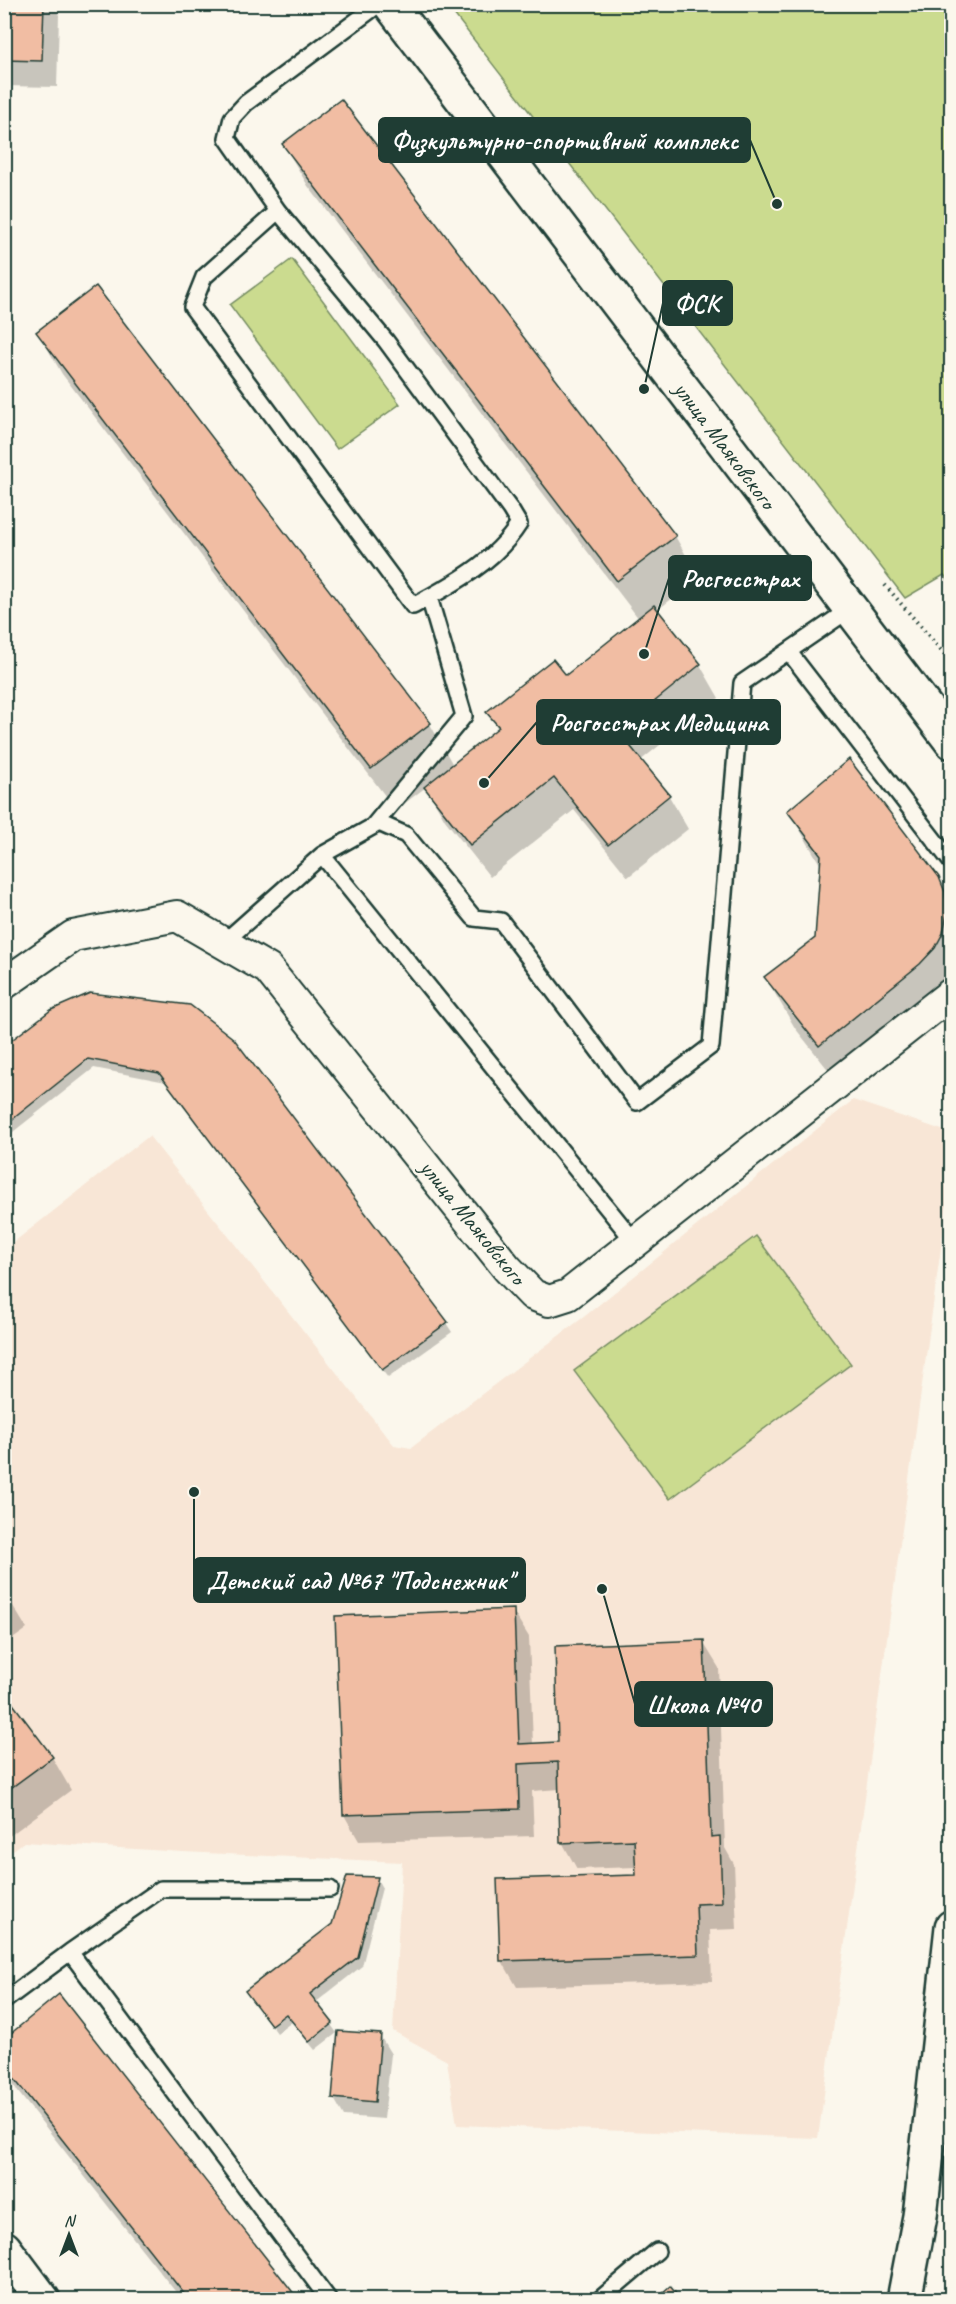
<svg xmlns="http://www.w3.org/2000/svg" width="956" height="2304" viewBox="0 0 956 2304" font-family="Caveat,sans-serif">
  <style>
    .built { fill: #f8e6d6 }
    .green { fill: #cbdb8f; stroke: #758c62; stroke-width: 1.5 }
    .shadow { fill: #0003 }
    .building { fill: #f1bda3; stroke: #1f3d34; stroke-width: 1.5 }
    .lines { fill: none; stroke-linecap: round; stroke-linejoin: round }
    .lane-casing { stroke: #1f3d34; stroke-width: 20 }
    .street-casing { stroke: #1f3d34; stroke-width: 34 }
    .secondary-casing { stroke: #1f3d34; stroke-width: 38 }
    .path { stroke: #1f3d34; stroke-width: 4; stroke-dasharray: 1.5 4.5; stroke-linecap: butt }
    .lane { stroke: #fbf7ec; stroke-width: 15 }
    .street { stroke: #fbf7ec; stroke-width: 30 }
    .secondary { stroke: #fbf7ec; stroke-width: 33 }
    .labels { text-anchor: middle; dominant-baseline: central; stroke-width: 4.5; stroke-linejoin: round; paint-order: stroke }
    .street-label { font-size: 24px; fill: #1f3d34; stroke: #fbf7ec }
    .leader { fill: none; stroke: #1f3d34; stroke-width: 2 }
    .callout-dot { fill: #1f3d34; stroke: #fbf7ec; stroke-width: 2 }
    .callout { fill: #1f3d34; stroke: #1f3d34; stroke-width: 2 }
    .callout-label { font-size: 26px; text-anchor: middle; font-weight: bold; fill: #fff }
  </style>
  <rect width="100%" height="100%" fill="#fbf7ec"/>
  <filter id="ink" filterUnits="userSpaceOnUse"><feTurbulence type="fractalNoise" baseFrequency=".0167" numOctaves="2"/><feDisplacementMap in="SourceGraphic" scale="12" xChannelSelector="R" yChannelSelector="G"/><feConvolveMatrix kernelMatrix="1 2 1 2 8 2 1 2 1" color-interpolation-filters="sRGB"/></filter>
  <g filter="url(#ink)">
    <path class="built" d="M853,1100L951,1133V1175L818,2138L457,2125L447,2061L393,2031L402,1862L183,1852L24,1842L5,1856V1249L149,1136L394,1445L411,1448L585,1316Z"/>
    <path class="green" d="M447,5H951V583L944,575L905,598Z
      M292,259L400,404L337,449L230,305Z
      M756,1236L851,1364L670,1499L574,1371Z"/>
    <path class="shadow" d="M4,4H53L59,15L57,87L4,86Z
      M284,145L675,536L699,578L656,611L700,665L719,698L640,761L669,796L688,829L628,877L574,810L490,877L445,820L426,787L396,810L62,374L38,332L95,288L430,724L453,765L498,729L488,712L566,677L639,619L308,186Z
      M789,811L938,878L952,901V1013L849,1096L795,1028L766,978L816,939L821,866Z
      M90,994L446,1323L452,1332L388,1378L166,1082L94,1068L4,1139V1048Z
      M4,1591L27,1629L4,1645Z
      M513,1611L529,1637L533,1745L560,1744L703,1642L719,1668L725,1848L734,1864L737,1929L710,1930L712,1981L517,1987L502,1961L499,1881L637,1876V1867L577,1869L562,1842L560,1789L532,1791L534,1836L359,1841L344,1815Z
      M4,1694L52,1757L71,1790L4,1840Z
      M377,1879L382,1888L362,1966L315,2003L337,2033L315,2050L292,2022L277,2033L247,1992L333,1924Z
      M380,2036L391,2054L384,2119L344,2116L333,2097Z
      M4,2041L297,2300H182L18,2092L4,2069Z"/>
    <path class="building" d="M4,4H44L42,61L4,60Z
      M341,99L676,536L617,581L282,144Z
      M96,286L431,723L371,769L36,332Z
      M654,605L701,664L618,731L670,795L608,845L554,778L470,845L424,787L499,727L486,712L553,659L566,675Z
      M849,759L939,877L945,892L947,914L943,933L935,948L920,964L819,1046L764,977L815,938L821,855L787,811Z
      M90,993L190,1005L234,1039L448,1322L382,1370L159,1073L88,1059L4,1126V1046L51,1010Z
      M514,1609L519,1744L558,1742L555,1646L704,1640L711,1837L720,1836L722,1903L696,1904L698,1955L500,1961L497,1879L636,1875L634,1840L560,1843L558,1762L518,1764L519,1809L343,1815L335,1616Z
      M4,1692L53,1757L4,1793Z
      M347,1876L378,1877L358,1957L310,1994L333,2023L309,2042L286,2014L271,2025L245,1991L332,1924Z
      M59,1994L299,2300H189L4,2066V2039Z
      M338,2031L381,2034L375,2102L332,2098Z
      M670,2286L681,2300H654Z"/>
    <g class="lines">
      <g class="lane-casing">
        <path id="lane" d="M278,211L204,277L192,307L413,606C452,585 495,562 519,524L510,509L386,341L278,211L227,138L232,118L246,103L379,4
          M789,652L952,863
          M373,826L464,716L429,597
          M223,943L322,855
          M634,1241L322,855L379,823L406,835L474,918L501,921L637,1102L711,1046L742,683L850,609
          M70,1952L161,1889H330
          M4,2001L70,1952L329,2300
          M599,2300L657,2251"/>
      </g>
      <g class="street-casing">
        <path id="street" d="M4,984L73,936L177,916L268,969L507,1268L533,1295L549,1301L568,1295L952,993"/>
      </g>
      <g class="secondary-casing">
        <path id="secondary" d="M390,4L952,742
          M4,2248L43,2300
          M904,2300L920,2216L952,1927"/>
      </g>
      <path class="path" d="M885,585L952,663"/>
      <use href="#lane" class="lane"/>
      <use href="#street" class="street"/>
      <use href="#secondary" class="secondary"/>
    </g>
  </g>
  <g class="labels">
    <g class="street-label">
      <text transform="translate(725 445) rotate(53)">улица Маяковского</text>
      <text transform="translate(473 1222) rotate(51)">улица Маяковского</text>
    </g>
  </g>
  <path class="leader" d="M777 204L750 140M644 389L663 303M644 654L669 578M484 783L537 722M194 1492L194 1580M602 1589L635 1704"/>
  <g class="callout-dot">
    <circle cx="777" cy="204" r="6"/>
    <circle cx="644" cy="389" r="6"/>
    <circle cx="644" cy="654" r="6"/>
    <circle cx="484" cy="783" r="6"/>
    <circle cx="194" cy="1492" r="6"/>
    <circle cx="602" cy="1589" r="6"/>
  </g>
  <g class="callout">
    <rect x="379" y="118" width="371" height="44" rx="6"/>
    <rect x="663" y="281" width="69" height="44" rx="6"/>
    <rect x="669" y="556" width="142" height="44" rx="6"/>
    <rect x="537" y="700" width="243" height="44" rx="6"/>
    <rect x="194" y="1558" width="331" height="44" rx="6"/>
    <rect x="635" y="1682" width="137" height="44" rx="6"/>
  </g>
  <g class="callout-label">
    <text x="565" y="149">Физкультурно-спортивный комплекс</text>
    <text x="697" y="312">ФСК</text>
    <text x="740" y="587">Росгосстрах</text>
    <text x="659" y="731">Росгосстрах Медицина</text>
    <text x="360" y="1589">Детский сад №67 "Подснежник"</text>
    <text x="703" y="1713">Школа №40</text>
  </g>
  <rect width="956" height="2304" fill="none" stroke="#fbf7ec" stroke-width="24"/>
  <rect x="12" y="12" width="932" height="2280" fill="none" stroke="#1f3d34" stroke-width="2" filter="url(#ink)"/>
  <g transform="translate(69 2235)" stroke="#fbf7ec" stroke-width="4.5" paint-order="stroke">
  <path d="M0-4.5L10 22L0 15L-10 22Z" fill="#1f3d34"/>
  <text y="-9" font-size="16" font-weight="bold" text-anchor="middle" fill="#1f3d34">N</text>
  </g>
</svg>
